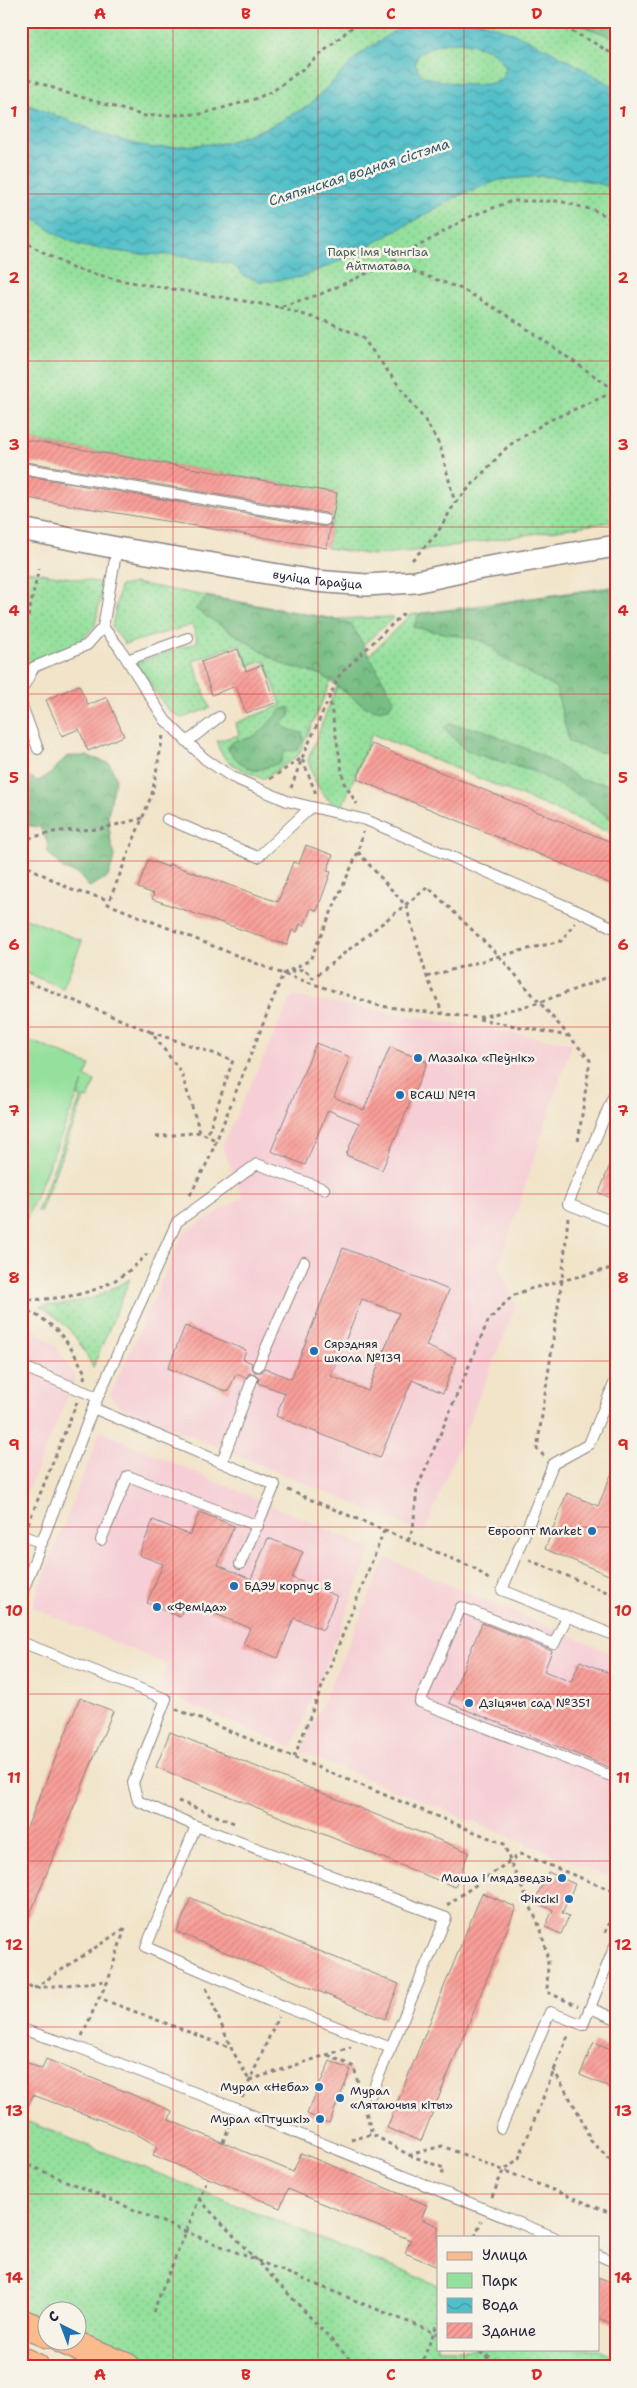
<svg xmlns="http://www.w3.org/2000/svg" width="637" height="2388" viewBox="0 0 637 2388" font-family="'Shantell Sans',sans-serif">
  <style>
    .built { fill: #f6cfd6 }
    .green { fill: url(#green-dots); stroke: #5b816c }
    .forest { fill: url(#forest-crowns); stroke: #4c7060 }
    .pitch { fill: #94e09c; stroke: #5b816c }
    .water { fill: url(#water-waves); stroke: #3a7082; fill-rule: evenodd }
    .building { fill: url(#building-hatch); fill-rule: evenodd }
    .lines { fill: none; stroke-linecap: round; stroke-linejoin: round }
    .lane-casing { stroke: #8a8382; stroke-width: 12 }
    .street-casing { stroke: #8a8382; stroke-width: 24 }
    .primary-casing { stroke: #8a8382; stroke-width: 30 }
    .path { stroke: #8a8382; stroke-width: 3; stroke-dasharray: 4 4; stroke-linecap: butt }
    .lane { stroke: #fff; stroke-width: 10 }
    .street { stroke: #fff; stroke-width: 21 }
    .primary { stroke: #fbbb8d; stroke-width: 28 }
    .grid { fill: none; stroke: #d62828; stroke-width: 1; stroke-opacity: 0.55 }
    .poi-dot { fill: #1f6fb2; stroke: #f7f3e8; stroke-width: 2 }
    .labels { text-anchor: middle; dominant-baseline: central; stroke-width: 5; stroke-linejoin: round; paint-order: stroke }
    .park-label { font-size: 12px; fill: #445b58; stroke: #f7f3e8 }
    .street-label { font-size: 12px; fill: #22223b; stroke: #f7f3e8 }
    .poi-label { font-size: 12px; fill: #22223b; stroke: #f7f3e8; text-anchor: start }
    .water-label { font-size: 14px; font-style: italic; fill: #32596c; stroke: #f7f3e8 }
    .neatline { fill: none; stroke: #d62828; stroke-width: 2 }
    .grid-label { font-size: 16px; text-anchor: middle; font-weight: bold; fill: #d62828 }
  </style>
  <defs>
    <pattern id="green-dots" width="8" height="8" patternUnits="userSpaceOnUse" patternTransform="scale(1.25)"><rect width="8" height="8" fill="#94e09c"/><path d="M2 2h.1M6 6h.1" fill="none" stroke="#7fc087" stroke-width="1.8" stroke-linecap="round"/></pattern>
    <pattern id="forest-crowns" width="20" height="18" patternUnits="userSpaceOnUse" patternTransform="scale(1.25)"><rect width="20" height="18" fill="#77be84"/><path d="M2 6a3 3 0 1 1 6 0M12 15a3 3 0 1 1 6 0" fill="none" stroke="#619a6d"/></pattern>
    <pattern id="water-waves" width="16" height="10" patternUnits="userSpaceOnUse" patternTransform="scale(1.25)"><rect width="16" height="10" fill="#51bfc8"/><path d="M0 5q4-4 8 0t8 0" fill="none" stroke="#439ba4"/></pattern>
    <pattern id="building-hatch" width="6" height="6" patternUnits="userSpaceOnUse" patternTransform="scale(1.25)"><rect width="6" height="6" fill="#f89e98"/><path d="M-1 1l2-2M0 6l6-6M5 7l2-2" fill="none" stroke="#d48884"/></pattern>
  </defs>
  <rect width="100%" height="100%" fill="#f7f3e8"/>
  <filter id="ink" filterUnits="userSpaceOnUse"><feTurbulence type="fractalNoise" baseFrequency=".02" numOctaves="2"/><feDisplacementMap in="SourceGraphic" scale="10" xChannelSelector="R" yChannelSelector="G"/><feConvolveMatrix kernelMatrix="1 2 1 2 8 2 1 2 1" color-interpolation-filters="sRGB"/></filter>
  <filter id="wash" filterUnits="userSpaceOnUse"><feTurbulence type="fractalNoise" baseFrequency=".0096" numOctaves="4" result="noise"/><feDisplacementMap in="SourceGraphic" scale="20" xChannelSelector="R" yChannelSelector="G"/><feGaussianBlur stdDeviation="1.12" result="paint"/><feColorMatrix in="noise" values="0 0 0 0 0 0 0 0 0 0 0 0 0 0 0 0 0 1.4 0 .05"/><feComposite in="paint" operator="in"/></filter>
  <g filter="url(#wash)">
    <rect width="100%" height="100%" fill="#f1e4c9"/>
    <path class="built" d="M292,996L572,1043L499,1266L516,1306L424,1533L117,1405L110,1395L184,1232L243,1197L222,1146Z
      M21,1322L31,1327L54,1344L76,1377L21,1506Z
      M100,1431L372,1549L292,1748L158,1691L168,1665L32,1607Z
      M386,1558L616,1655V1851L606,1876L301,1752Z"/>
    <path class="green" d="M21,21H616V521L433,549L373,555L327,548L337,493L21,439Z
      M21,570L103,583L95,626L77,644L21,681Z
      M134,583L335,619L394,617L336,670L298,756L263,779C245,770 220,764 217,741L239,735L236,723L281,705L265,661L248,666L239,644L193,661L210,708L182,718L168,710L136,663L198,642L192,625L125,644L112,627L120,586Z
      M616,586V835L372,734L342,807C319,799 315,781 308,760L336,688L410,615Z
      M130,1279L93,1367C78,1339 68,1323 40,1306L67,1304L96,1297Z
      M21,2119L438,2285V2349H598L616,2356V2367H155L78,2335V2310H48L47,2323L21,2313Z"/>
    <path class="forest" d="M570,21H616V38L612,37Z
      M616,588V753L599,752L569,742L556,688L503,658L484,641L413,627L420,613L483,608L517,600Z
      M207,597L331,619L352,625L394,700L389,708L377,710L364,706L322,675L282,664L195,609Z
      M290,708V716L282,724L287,729L302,733L303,740L297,750L285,751L280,763L255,771L239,762L228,750V746L236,740C259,741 267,723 282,709Z
      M450,724L483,730L541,755L581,780L616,785V823L582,797L535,772L466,751L444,728Z
      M67,756H87L109,763L116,777L108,815L111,843L115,857L108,877L89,887L78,874L63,869L48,853L47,841L40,827L21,825V773L38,781L50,774Z"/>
    <path class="pitch" d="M21,916L82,941L63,988L21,971Z
      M21,1037L90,1065L85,1077L95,1081L88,1099L84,1098L40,1212L37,1211L81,1097L78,1096L83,1082L24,1226L21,1225Z"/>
    <path class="water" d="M423,21C440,21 460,18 477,22C523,31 575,65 616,88V188L583,180L543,176L499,180L456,197L351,256L302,277L262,282L244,276L232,264L174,255L136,254L81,246L58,235L21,210V102L116,139L152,148L225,143L273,125L308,106L360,54L402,26ZM459,42C479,46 497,48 506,69L501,80C478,90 445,83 421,75L415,63L418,54L437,45Z"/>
    <g id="blocks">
      <path class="building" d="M21,439L337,493L334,511L332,520L326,513L21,461Z
        M21,475L324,527L331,523L327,548L21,497Z
        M238,649L246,671L262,665L275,703L246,713L236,686L212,695L201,662Z
        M79,685L88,705L107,697L124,736L88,751L79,729L62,736L46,700Z
        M372,744L616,844V886L357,779Z
        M306,845L333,855L327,871L331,872L317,911L311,908L304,926L300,924L297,932L292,930L287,945L152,899L154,894L138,888L148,860L168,867L169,864L278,902L293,862L299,864Z
        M316,1043L350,1057L334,1097L364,1110L390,1047L427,1062L382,1170L346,1155L359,1123L328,1110L305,1165L271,1151Z
        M615,1152H616V1200L599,1193Z
        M343,1248L449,1290L426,1346L456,1358L443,1393L412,1380L380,1458L276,1416L285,1393L258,1383L259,1378L255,1374L250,1373L246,1378L236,1374L228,1392L168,1368L185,1326L246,1350L243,1359L252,1363L251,1367L255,1372H262L265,1368L291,1379ZM362,1299L399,1313L368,1391L331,1376Z
        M616,1463V1578L545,1549L567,1493L598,1506Z
        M200,1512L234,1526L218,1565L251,1579L268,1538L303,1552L292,1578L337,1596L323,1630L294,1618L278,1658L243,1644L250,1628L186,1602L180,1617L147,1603L163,1564L139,1555L153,1520L190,1535Z
        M482,1623L552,1651L544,1671L571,1682L580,1661L616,1676V1770L449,1703Z
        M80,1698L113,1711L21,1936V1842Z
        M170,1732L469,1852L455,1887L156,1767Z
        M548,1872L575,1884L562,1913L569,1916L561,1934L545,1927L553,1910L534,1902Z
        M482,1893L516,1907L421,2141L387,2128Z
        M191,1898L399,1984L385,2019L177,1932Z
        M594,2042L616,2051V2090L580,2075Z
        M46,2059L172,2111L169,2120L293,2172L301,2153L427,2205L421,2219L438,2226V2267L405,2253L411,2240L288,2189L280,2208L153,2155L157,2146L133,2132L33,2095L21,2123V2060L42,2069Z
        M330,2061L351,2070L329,2123L307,2114Z
        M598,2277L616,2284V2325L598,2318Z"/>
    </g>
  </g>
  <g filter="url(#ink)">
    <use href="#blocks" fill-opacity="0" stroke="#8a8382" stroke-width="1"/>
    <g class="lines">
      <g class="lane-casing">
        <path id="lane" d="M21,468L325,520
          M103,627L119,647L165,720L205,759L232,777L287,801L366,820L582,913L616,929
          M127,660L188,638
          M21,691L34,667L87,645L103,627L117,548
          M21,703L38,749
          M187,742L219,717
          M167,819L258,857L310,808
          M616,1090L568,1204L616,1223
          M21,1366L97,1397
          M258,1366L304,1262
          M616,1379L589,1444L553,1464L502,1590L616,1636
          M93,1408L177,1222L257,1164L324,1189
          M222,1462L252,1380
          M21,1535L42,1543
          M101,1540L128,1476L258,1526
          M21,1596L93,1408L275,1485L240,1564
          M567,1617L554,1644L461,1607L420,1702L616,1778
          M21,1642L166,1699L133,1783L138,1801L196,1826L446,1918L371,2094
          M196,1826L146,1947L283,2006L391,2048
          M590,2008L616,2019
          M21,2029L77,2047L237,2109L554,2237
          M501,2128L550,2012L583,2025L616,1943
          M598,2255L616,2263"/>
      </g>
      <g class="street-casing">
        <g id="street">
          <path id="s1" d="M21,529L117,548L315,581L366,585L415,582L465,571L616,546"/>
        </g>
      </g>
      <g class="primary-casing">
        <path id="primary" d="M21,2323L48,2334
          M63,2340L126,2367
          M21,2361L35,2367"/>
      </g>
      <path class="path" d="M550,21L591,41L616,56
        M21,76L67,93L145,116L201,114L255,99L273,91L308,65L359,21
        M21,240L72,268L119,280L279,307L321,294L361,276L389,263L471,216L512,201H559L597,211L616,222
        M390,263L462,289L510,317L616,391
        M279,307L331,323L362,337L427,423L440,446L455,503
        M412,560L436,535L455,503L508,446L548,421L616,391
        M21,648L39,568
        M329,695L344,783L357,804
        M163,736L152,794L108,904L283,974L380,1006L477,1018L538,1003L616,974
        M270,779L302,758L316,794
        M291,788L302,758L340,674L404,613
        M21,840L58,831L100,829L143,818
        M358,852L406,906L427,977L443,1014
        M21,863L72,890L109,900
        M283,974L304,969L313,978L428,887L499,956L590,1060L578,1142
        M427,977L499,956L561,941L575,923
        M21,979L151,1032
        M479,1019L568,1036
        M200,1132L181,1072L151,1032L233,1060L207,1136
        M156,1137L200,1132L217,1141
        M190,1195L209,1159L283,974L310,960L358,852L363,832
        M21,1300C72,1299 111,1293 147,1254
        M21,1308C57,1323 68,1341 85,1373L84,1379
        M544,1456L537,1449L562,1280L568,1218
        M288,1490L474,1568L491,1581
        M28,1524L77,1402
        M408,1541L413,1529L417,1489L488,1321L512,1296L529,1289L616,1267
        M529,1560L616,1596
        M176,1709L504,1844L510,1861L521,1854L616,1892
        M294,1757L384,1531
        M178,1801L237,1824
        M447,1905L510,1861L541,1930L548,1960L547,1992L578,2006
        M125,1928L108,1981L99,1998L231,2048
        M605,1933L616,1906
        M21,1982L34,1988L107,1981
        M34,1988L125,1928
        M206,1988L231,2048L249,2080
        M82,2036L99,1998
        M328,2055L354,2067L359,2087
        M553,2069L579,2114L591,2141L616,2165
        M250,2080L351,2047
        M242,2098L278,2017
        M364,2105L372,2134L409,2155L442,2146L616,2215
        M351,2140L372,2134
        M223,2142L232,2120
        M409,2155L444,2168L441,2177
        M21,2162L184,2231L438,2334
        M492,2197L503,2171L519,2158L569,2033
        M199,2199L357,2367
        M475,2237L481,2221
        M153,2312L208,2178
        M472,2349L513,2367
        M482,2349L492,2367
        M420,2367L438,2322"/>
      <use href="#lane" class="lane"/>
      <use href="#street" class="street"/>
      <use href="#primary" class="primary"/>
    </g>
  </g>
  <path class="grid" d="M173,21V2367M318,21V2367M464,21V2237M21,194H616M21,361H616M21,527H616M21,694H616M21,861H616M21,1027H616M21,1194H616M21,1361H616M21,1527H616M21,1694H616M21,1861H616M21,2027H616M21,2194H616M464,2349V2367"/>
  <g class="poi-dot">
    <circle cx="418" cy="1058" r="5"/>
    <circle cx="400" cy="1095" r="5"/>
    <circle cx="314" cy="1351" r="5"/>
    <circle cx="592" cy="1531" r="5"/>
    <circle cx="234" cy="1586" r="5"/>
    <circle cx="157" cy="1607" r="5"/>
    <circle cx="469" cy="1703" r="5"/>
    <circle cx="562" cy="1878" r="5"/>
    <circle cx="569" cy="1899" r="5"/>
    <circle cx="319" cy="2087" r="5"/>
    <circle cx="340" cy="2098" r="5"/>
    <circle cx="320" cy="2119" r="5"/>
  </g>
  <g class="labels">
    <g class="park-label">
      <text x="378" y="252">Парк імя Чынгіза<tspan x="378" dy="14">Айтматава</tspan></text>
    </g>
    <g class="street-label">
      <text stroke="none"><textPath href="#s1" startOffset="301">вуліца Гараўца</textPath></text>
    </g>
    <g class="poi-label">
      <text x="428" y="1058">Мазаіка «Пеўнік»</text>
      <text x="410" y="1095">ВСАШ №19</text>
      <text x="324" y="1344">Сярэдняя<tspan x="324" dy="14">школа №139</tspan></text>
      <text x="582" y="1531" text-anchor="end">Евроопт Market</text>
      <text x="244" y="1586">БДЭУ корпус 8</text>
      <text x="167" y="1607">«Феміда»</text>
      <text x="479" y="1703">Дзіцячы сад №351</text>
      <text x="552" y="1878" text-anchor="end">Маша і мядзведзь</text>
      <text x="559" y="1899" text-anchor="end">Фіксікі</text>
      <text x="309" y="2087" text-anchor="end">Мурал «Неба»</text>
      <text x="350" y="2091">Мурал<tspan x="350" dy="14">«Лятаючыя кіты»</tspan></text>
      <text x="310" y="2119" text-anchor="end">Мурал «Птушкі»</text>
    </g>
    <g class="water-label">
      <text transform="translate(359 172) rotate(-18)">Сляпянская водная сістэма</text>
    </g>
  </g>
  <rect width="637" height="2388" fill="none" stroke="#f7f3e8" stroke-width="55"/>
  <rect x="437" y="2236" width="162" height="115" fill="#f7f3e8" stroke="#a29fa3"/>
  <rect x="447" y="2252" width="25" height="8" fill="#fbbb8d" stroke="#a29fa3"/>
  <text x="482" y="2260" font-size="15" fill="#22223b">Улица</text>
  <rect x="447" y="2273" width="25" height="15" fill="#94e09c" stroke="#a29fa3"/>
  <text x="482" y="2286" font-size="15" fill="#22223b">Парк</text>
  <rect x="447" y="2298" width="25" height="15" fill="url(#water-waves)" stroke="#a29fa3"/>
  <text x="482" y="2310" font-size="15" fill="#22223b">Вода</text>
  <rect x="447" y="2323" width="25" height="15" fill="url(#building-hatch)" stroke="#a29fa3"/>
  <text x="482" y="2336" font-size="15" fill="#22223b">Здание</text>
  <g transform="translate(62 2326) rotate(318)"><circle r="24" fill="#f7f3e8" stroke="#a29fa3"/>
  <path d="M0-4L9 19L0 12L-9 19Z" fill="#1f6fb2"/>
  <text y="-8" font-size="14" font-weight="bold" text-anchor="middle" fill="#22223b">С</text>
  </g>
  <rect x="28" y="28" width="582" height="2332" class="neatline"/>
  <g class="grid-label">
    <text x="100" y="19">A</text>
    <text x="246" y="19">B</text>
    <text x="391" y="19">C</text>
    <text x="537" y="19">D</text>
    <text x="14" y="117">1</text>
    <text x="623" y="117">1</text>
    <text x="14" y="283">2</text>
    <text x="623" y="283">2</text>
    <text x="14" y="450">3</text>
    <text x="623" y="450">3</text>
    <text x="14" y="616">4</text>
    <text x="623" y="616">4</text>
    <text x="14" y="783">5</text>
    <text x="623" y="783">5</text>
    <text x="14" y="950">6</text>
    <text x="623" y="950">6</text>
    <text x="14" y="1116">7</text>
    <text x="623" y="1116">7</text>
    <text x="14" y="1283">8</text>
    <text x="623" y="1283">8</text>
    <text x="14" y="1450">9</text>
    <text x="623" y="1450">9</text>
    <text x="14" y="1616">10</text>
    <text x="623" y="1616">10</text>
    <text x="14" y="1783">11</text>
    <text x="623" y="1783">11</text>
    <text x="14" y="1950">12</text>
    <text x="623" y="1950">12</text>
    <text x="14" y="2116">13</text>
    <text x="623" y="2116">13</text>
    <text x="14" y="2283">14</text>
    <text x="623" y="2283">14</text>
    <text x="100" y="2380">A</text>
    <text x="246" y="2380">B</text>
    <text x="391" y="2380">C</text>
    <text x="537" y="2380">D</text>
  </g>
</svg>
